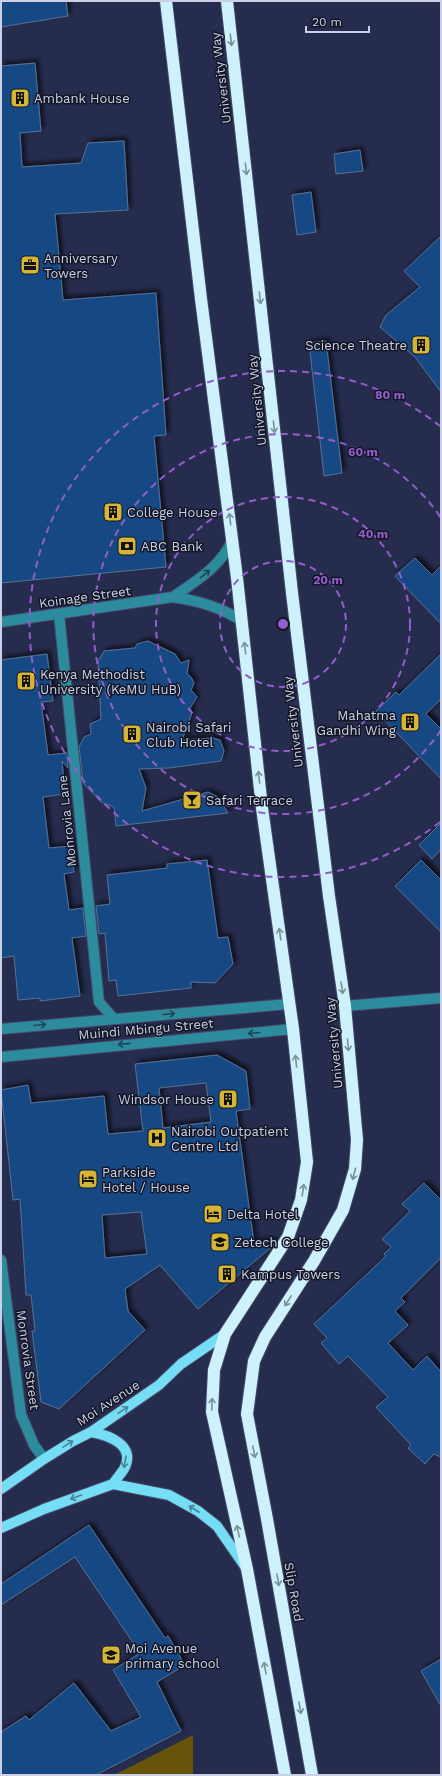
<svg xmlns="http://www.w3.org/2000/svg" width="442" height="1776" viewBox="0 0 442 1776" font-family="'Work Sans',sans-serif">
  <style>
    .green { fill: #665409 }
    .building { fill: #174a84; stroke: #567193; fill-rule: evenodd; filter: url(#shadow) }
    .lines { fill: none; stroke-linecap: round; stroke-linejoin: round }
    .minor-casing { stroke: #444a69; stroke-width: 12 }
    .major-casing { stroke: #444a69; stroke-width: 12 }
    .highway-casing { stroke: #444a69; stroke-width: 14 }
    .minor { stroke: #2d8b9e; stroke-width: 10 }
    .major { stroke: #75ddf4; stroke-width: 10 }
    .highway { stroke: #cdf2fb; stroke-width: 12 }
    .oneway { stroke: #798f9b }
    .oneway2 { stroke: #1d4555 }
    .oneway3 { stroke: #498397 }
    .ring { fill: none; stroke: #935dcb; stroke-width: 2; stroke-dasharray: 7 5 }
    .labels { text-anchor: middle; dominant-baseline: central; stroke-width: 3; stroke-linejoin: round; paint-order: stroke }
    .street-label { font-size: 13px; fill: #cbd0e6; stroke: #131625 }
    .poi-label { font-size: 13px; fill: #cbd0e6; stroke: #131625; text-anchor: start }
    .centre { fill: #935dcb; stroke: #131625; stroke-width: 2 }
    .ring-label { font-size: 12px; text-anchor: middle; font-weight: bold; fill: #935dcb; stroke: #131625; stroke-width: 3; stroke-linejoin: round; paint-order: stroke }
  </style>
  <defs>
    <filter id="shadow"><feDropShadow dx="3.5" dy="-3.5" stdDeviation="2" flood-color="#0009"/></filter>
  </defs>
  <rect width="100%" height="100%" fill="#262c4e"/>
  <path class="green" d="M193,1735V1775H114Z"/>
  <path class="building" d="M1,1H66L68,16L1,27Z
    M35,63L41,131L20,133L22,167L81,163L88,143L124,141L128,210L55,214L63,300L156,293L166,435L154,436L166,567L1,583V66Z
    M360,150L363,171L336,174L334,154Z
    M311,192L316,232L297,235L292,195Z
    M441,236V392L415,357L380,327L386,315L420,287L404,271Z
    M326,341L342,473L324,476L309,343Z
    M415,558L432,575L441,566V624L395,576Z
    M148,641L175,654L181,663L189,660L187,674L191,677L194,683L191,690L197,697L190,708L192,713L182,740L213,738L220,740L224,751L221,761L169,768L139,769L146,788L142,811L208,792L218,797L228,813L116,826L114,807L101,802L83,783L79,747L84,737L91,734L90,724L101,719L98,661L104,651L135,648L137,644Z
    M47,654L53,701L41,702L48,755L67,753L68,768L62,761L65,794L43,797L49,848L71,846L74,872L64,874L69,910L83,908L86,936L72,938L80,996L40,1001V998L18,1000L14,956L1,958V660Z
    M441,654V699L426,714L441,729V779L376,711L396,692L399,695Z
    M441,823V850L432,859L419,845Z
    M207,860L218,938L228,937L233,964L215,983L191,982V988L118,996L116,980L109,981L105,933L99,934L96,906L110,904L107,875L167,868V864Z
    M421,860L441,880V932L395,886Z
    M217,1055L246,1071L250,1109L236,1111L254,1243L276,1241L273,1246L198,1309L160,1265L125,1289L128,1311L145,1330L59,1409L41,1402L32,1331H35L31,1295H26L20,1199L13,1200L1,1090L28,1085L31,1103L104,1096L108,1134L143,1131L135,1064ZM206,1083L211,1122L163,1128L159,1088ZM141,1212L147,1254L105,1258L102,1215Z
    M424,1183L441,1200V1258L401,1298L405,1302L395,1311L408,1325L388,1343L413,1370L427,1356L441,1372V1457L434,1454L425,1464L408,1448L411,1445L376,1407L388,1397L348,1356L339,1364L321,1343L327,1338L314,1324L386,1256L384,1254L391,1247L382,1239L410,1211L402,1204Z
    M89,1525L165,1638L168,1636L185,1665L157,1682L181,1731L96,1775H1V1732L26,1716L29,1720L74,1683L111,1731L141,1717L113,1670L140,1653L75,1557L1,1605V1584Z
    M441,1659V1706L421,1671Z"/>
  <g class="lines">
    <g class="minor-casing">
      <path id="minor" d="M173,597C196,581 220,567 232,541
        M59,614L99,1002L114,1019
        M1,622L173,597C199,601 220,607 242,621
        M345,1006L441,998
        M1,1029L289,1004
        M1,1057L293,1029
        M1,1260L21,1415L34,1445L44,1459"/>
    </g>
    <g class="major-casing">
      <path id="major" d="M91,1432C108,1435 137,1445 124,1469C121,1474 116,1479 113,1484
        M1,1489L44,1459L73,1441L91,1432L159,1385L181,1364L225,1334
        M1,1528L44,1509L113,1484L169,1495L198,1511L217,1526L246,1568"/>
    </g>
    <g class="highway-casing">
      <path id="highway" d="M166,1L201,299L237,578L262,808L293,1029L307,1162L301,1200L288,1237L225,1334L214,1370L212,1412L247,1569L285,1775
        M227,1L292,593L329,896L345,1006L357,1140L355,1169L343,1210L314,1261L265,1337L254,1361L247,1414L267,1519L312,1775"/>
    </g>
    <use href="#minor" class="minor"/>
    <use href="#major" class="major"/>
    <use href="#highway" class="highway"/>
  </g>
  <defs><path id="oneway-shaft" d="M-6 0H5M1.5-3L5.5 0L1.5 3" fill="none" stroke-width="1.6" stroke-linecap="round" stroke-linejoin="round"/></defs>
  <g class="oneway">
    <use href="#oneway-shaft" transform="translate(231 40) rotate(83)"/>
    <use href="#oneway-shaft" transform="translate(246 169) rotate(84)"/>
    <use href="#oneway-shaft" transform="translate(260 298) rotate(84)"/>
    <use href="#oneway-shaft" transform="translate(274 427) rotate(84)"/>
    <use href="#oneway-shaft" transform="translate(230 519) rotate(-97)"/>
    <use href="#oneway-shaft" transform="translate(245 648) rotate(-96)"/>
    <use href="#oneway-shaft" transform="translate(259 777) rotate(-96)"/>
    <use href="#oneway-shaft" transform="translate(280 934) rotate(-98)"/>
    <use href="#oneway-shaft" transform="translate(342 988) rotate(81)"/>
    <use href="#oneway-shaft" transform="translate(348 1045) rotate(85)"/>
    <use href="#oneway-shaft" transform="translate(296 1061) rotate(-96)"/>
    <use href="#oneway-shaft" transform="translate(354 1174) rotate(105)"/>
    <use href="#oneway-shaft" transform="translate(303 1190) rotate(-82)"/>
    <use href="#oneway-shaft" transform="translate(288 1301) rotate(122)"/>
    <use href="#oneway-shaft" transform="translate(212 1404) rotate(-88)"/>
    <use href="#oneway-shaft" transform="translate(254 1452) rotate(79)"/>
    <use href="#oneway-shaft" transform="translate(238 1531) rotate(-103)"/>
    <use href="#oneway-shaft" transform="translate(278 1580) rotate(80)"/>
    <use href="#oneway-shaft" transform="translate(265 1668) rotate(-100)"/>
    <use href="#oneway-shaft" transform="translate(300 1708) rotate(80)"/>
  </g>
  <g class="oneway2">
    <use href="#oneway-shaft" transform="translate(205 574) rotate(-39)"/>
    <use href="#oneway-shaft" transform="translate(169 1014) rotate(-5)"/>
    <use href="#oneway-shaft" transform="translate(40 1025) rotate(-5)"/>
    <use href="#oneway-shaft" transform="translate(254 1033) rotate(175)"/>
    <use href="#oneway-shaft" transform="translate(124 1044) rotate(174)"/>
  </g>
  <g class="oneway3">
    <use href="#oneway-shaft" transform="translate(123 1410) rotate(-34)"/>
    <use href="#oneway-shaft" transform="translate(68 1444) rotate(-32)"/>
    <use href="#oneway-shaft" transform="translate(125 1462) rotate(100)"/>
    <use href="#oneway-shaft" transform="translate(76 1497) rotate(160)"/>
    <use href="#oneway-shaft" transform="translate(194 1509) rotate(-147)"/>
  </g>
  <g class="ring">
    <circle cx="283" cy="624" r="63"/>
    <circle cx="283" cy="624" r="127"/>
    <path d="M441 730A190 190 0 1 1 441 518"/>
    <path d="M440 822A253 253 0 1 1 440 426"/>
  </g>
  <defs>
    <g id="building-square" transform="scale(1)"><rect x="-9" y="-9" width="18" height="18" rx="4" fill="#d5b535" stroke="#131625"/><path d="M-4-6H4V6H1V3H-1V6H-4ZM-2.5-4.3h1.7v1.8h-1.7ZM.8-4.3h1.7v1.8H.8ZM-2.5-1h1.7V.8h-1.7ZM.8-1h1.7V.8H.8Z" fill="#111"/></g>
    <g id="office-square" transform="scale(1)"><rect x="-9" y="-9" width="18" height="18" rx="4" fill="#d5b535" stroke="#131625"/><path d="M-6-3h4V-5.5h4V-3h4V5H-6ZM-1-4.5V-3h2v-1.5ZM-6 0V1H6V0Z" fill="#111"/></g>
    <g id="bank-square" transform="scale(1)"><rect x="-9" y="-9" width="18" height="18" rx="4" fill="#d5b535" stroke="#131625"/><path d="M-6-4H6V4H-6ZM0-2.3a2.3 2.3 0 1 0 0 4.6a2.3 2.3 0 1 0 0-4.6Z" fill="#111"/></g>
    <g id="bar-square" transform="scale(1)"><rect x="-9" y="-9" width="18" height="18" rx="4" fill="#d5b535" stroke="#131625"/><path d="M-6-5H6L.8 .8V4.5H3.5V6h-7V4.5H-.8V.8Z" fill="#111"/></g>
    <g id="hospital-square" transform="scale(1)"><rect x="-9" y="-9" width="18" height="18" rx="4" fill="#d5b535" stroke="#131625"/><path d="M-5-5h3v3.5h4V-5h3V5h-3V1.5h-4V5h-3Z" fill="#111"/></g>
    <g id="hotel-square" transform="scale(1)"><rect x="-9" y="-9" width="18" height="18" rx="4" fill="#d5b535" stroke="#131625"/><path d="M-6-4.5h1.5V1H6V5H4.5V3h-9V5H-6ZM-4 0a1.8 1.8 0 1 1 3.6 0ZM.5 0V-2.5h3Q6-2.5 6 0Z" fill="#111"/></g>
    <g id="university-square" transform="scale(1)"><rect x="-9" y="-9" width="18" height="18" rx="4" fill="#d5b535" stroke="#131625"/><path d="M0-5L7-2L0 1L-7-2ZM-4 1L0 2.5L4 1V4Q0 6-4 4Z" fill="#111"/></g>
    <g id="school-square" transform="scale(1)"><rect x="-9" y="-9" width="18" height="18" rx="4" fill="#d5b535" stroke="#131625"/><path d="M0-5L7-2L0 1L-7-2ZM-4 1L0 2.5L4 1V4Q0 6-4 4Z" fill="#111"/></g>
  </defs>
  <g fill-rule="evenodd">
    <use href="#building-square" x="20" y="98"/>
    <use href="#office-square" x="30" y="265"/>
    <use href="#building-square" x="421" y="345"/>
    <use href="#building-square" x="113" y="512"/>
    <use href="#bank-square" x="127" y="546"/>
    <use href="#building-square" x="26" y="681"/>
    <use href="#building-square" x="410" y="722"/>
    <use href="#building-square" x="132" y="734"/>
    <use href="#bar-square" x="192" y="800"/>
    <use href="#building-square" x="228" y="1099"/>
    <use href="#hospital-square" x="157" y="1138"/>
    <use href="#hotel-square" x="88" y="1179"/>
    <use href="#hotel-square" x="213" y="1214"/>
    <use href="#university-square" x="220" y="1242"/>
    <use href="#building-square" x="227" y="1274"/>
    <use href="#school-square" x="111" y="1655"/>
  </g>
  <g class="labels">
    <g class="street-label">
      <text transform="translate(221 78) rotate(-97)">University Way</text>
      <text transform="translate(257 400) rotate(-96)">University Way</text>
      <text transform="translate(85 597) rotate(-8)">Koinage Street</text>
      <text transform="translate(293 722) rotate(-97)">University Way</text>
      <text transform="translate(67 821) rotate(-96)">Monrovia Lane</text>
      <text transform="translate(146 1029) rotate(-5)">Muindi Mbingu Street</text>
      <text transform="translate(334 1043) rotate(-95)">University Way</text>
      <text transform="translate(28 1360) rotate(82)">Monrovia Street</text>
      <text transform="translate(108 1403) rotate(-33)">Moi Avenue</text>
      <text transform="translate(294 1592) rotate(80)">Slip Road</text>
    </g>
    <g class="poi-label">
      <text x="34" y="98">Ambank House</text>
      <text x="44" y="258">Anniversary<tspan x="44" dy="15">Towers</tspan></text>
      <text x="407" y="345" text-anchor="end">Science Theatre</text>
      <text x="127" y="512">College House</text>
      <text x="141" y="546">ABC Bank</text>
      <text x="40" y="674">Kenya Methodist<tspan x="40" dy="15">University (KeMU HuB)</tspan></text>
      <text x="396" y="715" text-anchor="end">Mahatma<tspan x="396" dy="15">Gandhi Wing</tspan></text>
      <text x="146" y="727">Nairobi Safari<tspan x="146" dy="15">Club Hotel</tspan></text>
      <text x="206" y="800">Safari Terrace</text>
      <text x="214" y="1099" text-anchor="end">Windsor House</text>
      <text x="171" y="1131">Nairobi Outpatient<tspan x="171" dy="15">Centre Ltd</tspan></text>
      <text x="102" y="1172">Parkside<tspan x="102" dy="15">Hotel / House</tspan></text>
      <text x="227" y="1214">Delta Hotel</text>
      <text x="234" y="1242">Zetech College</text>
      <text x="241" y="1274">Kampus Towers</text>
      <text x="125" y="1648">Moi Avenue<tspan x="125" dy="15">primary school</tspan></text>
    </g>
  </g>
  <circle cx="283" cy="624" r="6" class="centre"/>
  <g class="ring-label">
    <text x="390" y="399">80 m</text>
    <text x="363" y="456">60 m</text>
    <text x="373" y="538">40 m</text>
    <text x="328" y="584">20 m</text>
  </g>
  <rect width="442" height="1776" fill="none" stroke="#cbd0e6" stroke-width="4"/>
  <path d="M306 26v6h63v-6" fill="none" stroke="#cbd0e6" stroke-width="2"/>
  <text x="312" y="26" font-size="12" fill="#cbd0e6" stroke="#131625" stroke-width="3" paint-order="stroke">20 m</text>
</svg>
